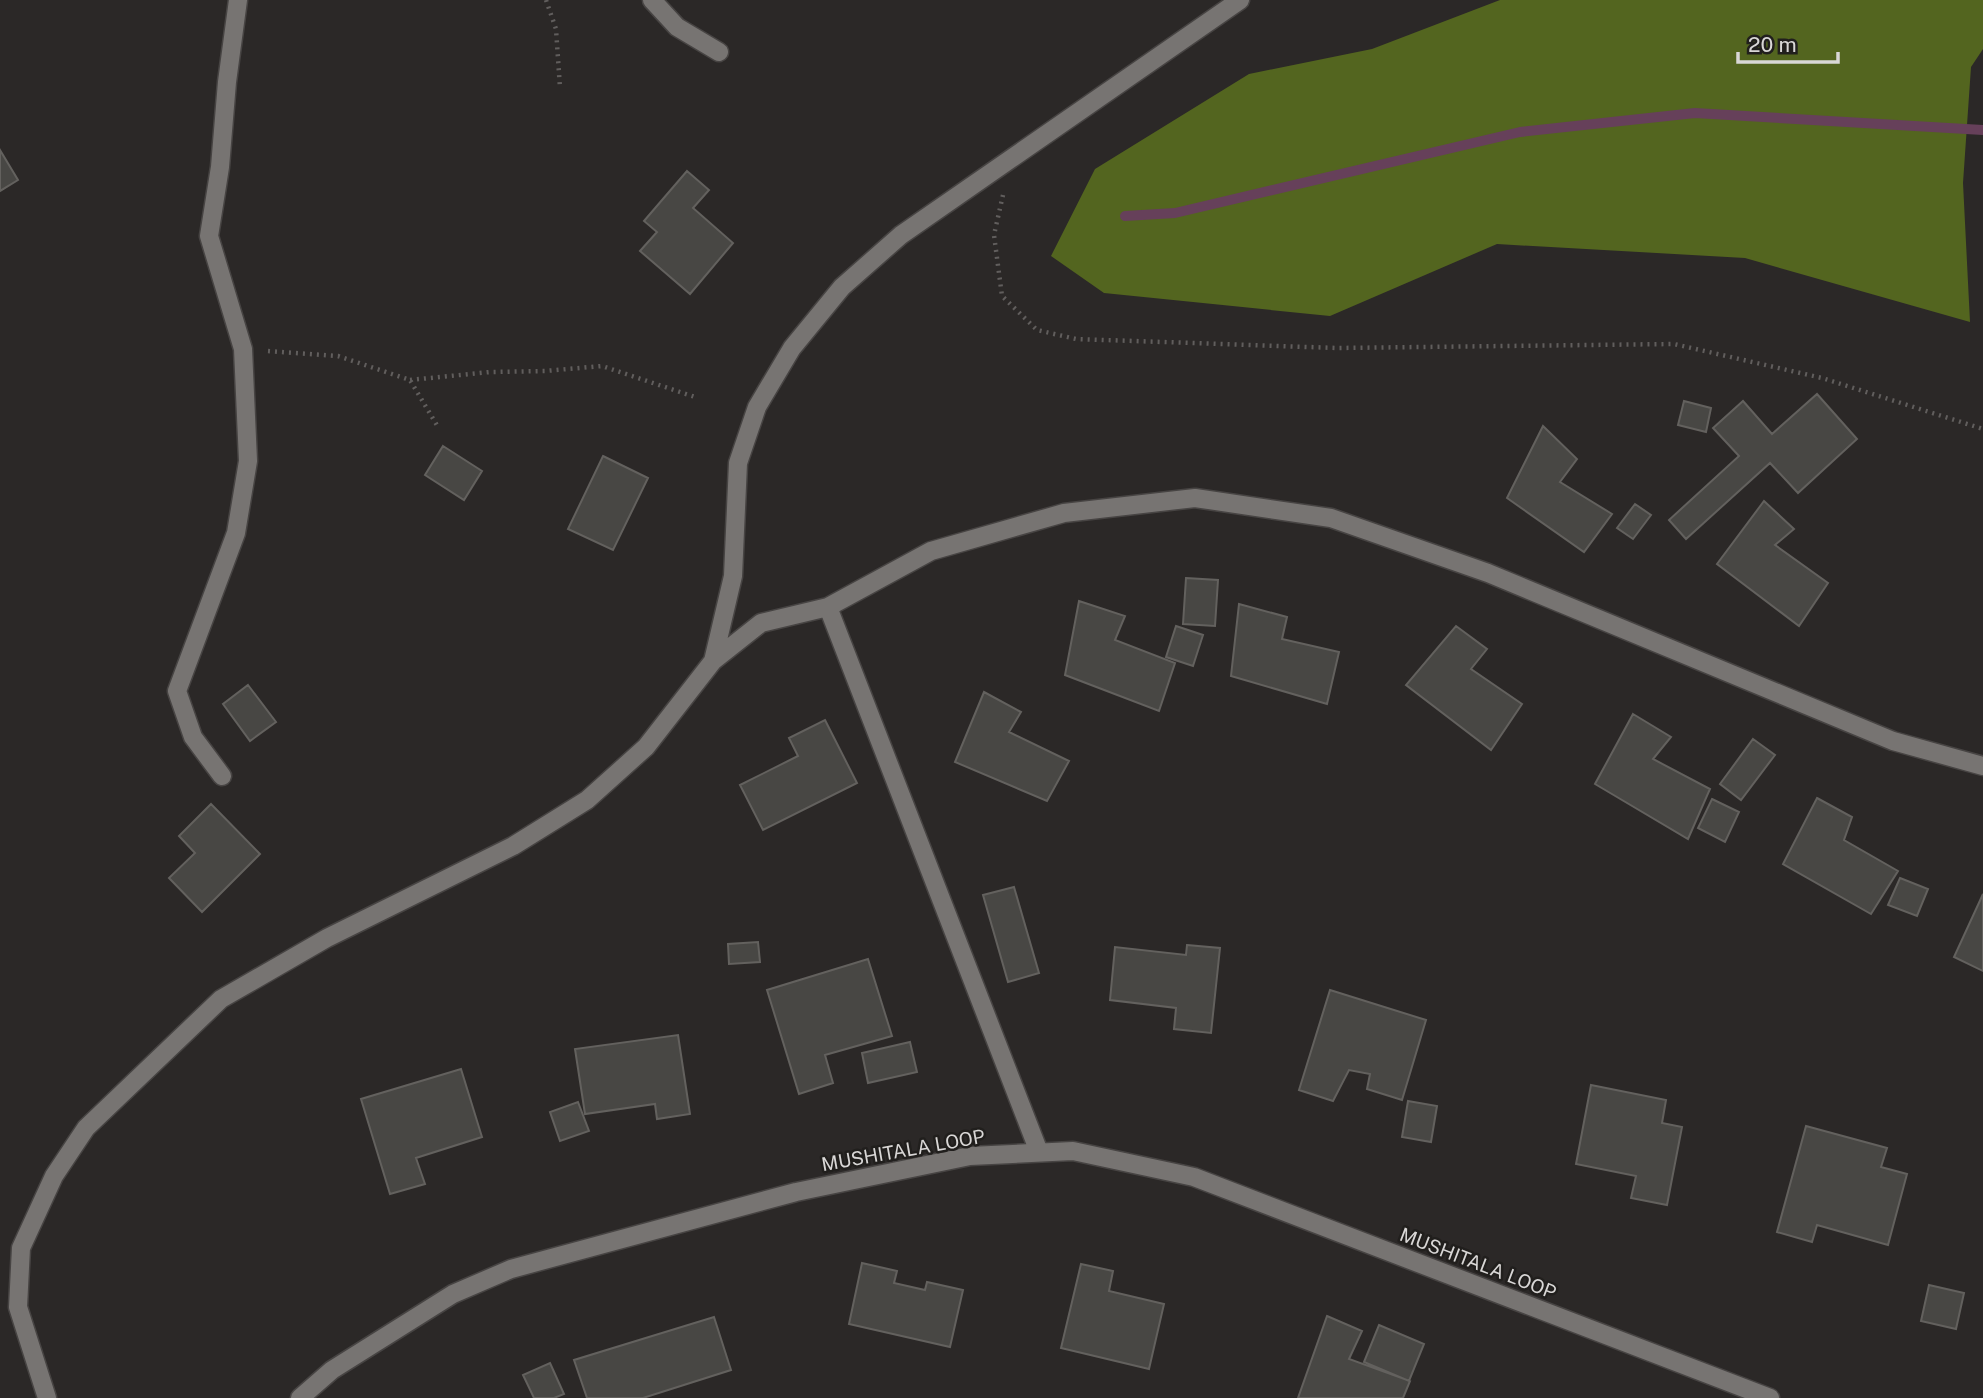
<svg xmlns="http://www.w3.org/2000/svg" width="1983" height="1398" viewBox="0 0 1983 1398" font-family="'Public Sans',sans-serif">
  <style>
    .forest { fill: #53651f }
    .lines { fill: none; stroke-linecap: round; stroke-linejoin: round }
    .stream { stroke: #66405a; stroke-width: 10 }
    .building { fill: #484744; stroke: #63615e; stroke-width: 2 }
    .minor-casing { stroke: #474443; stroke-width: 21 }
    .path { stroke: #615e5d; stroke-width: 4.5; stroke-dasharray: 2 5; stroke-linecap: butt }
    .minor { stroke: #777472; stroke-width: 18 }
    .labels { text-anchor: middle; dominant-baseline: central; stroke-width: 5; stroke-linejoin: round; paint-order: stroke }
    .street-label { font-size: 19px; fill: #d9d7d6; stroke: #211f1d }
  </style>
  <rect width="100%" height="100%" fill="#2b2827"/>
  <path class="forest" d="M1500,0H1983V49L1971,67L1963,183L1970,322L1745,258L1497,244L1330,316L1104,293L1051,256L1095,169L1249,74L1372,49Z"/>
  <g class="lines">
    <path class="stream" d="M1125,216L1175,213L1520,132L1695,113L1983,130"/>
  </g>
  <path class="building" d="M0,150L18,180L0,191Z
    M687,171L709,190L693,208L733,243L690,294L640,251L657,232L644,221Z
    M1817,394L1857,439L1798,493L1770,463L1686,539L1669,520L1739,456L1713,428L1743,401L1772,434Z
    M1684,401L1711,408L1706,432L1678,425Z
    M1543,426L1577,459L1560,482L1612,514L1584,552L1507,498Z
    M443,446L482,471L464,500L425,475Z
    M603,456L648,478L613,550L568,529Z
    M1764,501L1794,529L1775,545L1828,583L1799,626L1717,564Z
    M1635,504L1651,515L1633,539L1617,528Z
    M1186,578L1218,580L1215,626L1183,624Z
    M1079,601L1125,616L1115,640L1175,663L1159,711L1065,675Z
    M1239,604L1287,617L1282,639L1339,652L1327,704L1231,676Z
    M1176,626L1203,635L1193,666L1166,657Z
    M1456,626L1487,649L1471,669L1522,704L1491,750L1406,685Z
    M248,685L276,722L250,741L223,704Z
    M984,692L1021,712L1009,732L1069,761L1047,801L955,762Z
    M1633,714L1671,737L1653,759L1710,789L1688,839L1595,784Z
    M825,720L857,783L763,830L740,785L798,756L789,738Z
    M1753,739L1775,755L1741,800L1720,784Z
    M1817,798L1852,817L1844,840L1898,871L1871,914L1783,864Z
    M1712,799L1739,812L1725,842L1698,828Z
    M211,804L260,854L202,912L169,878L195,853L179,836Z
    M1900,878L1928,889L1917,916L1888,905Z
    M1014,887L1039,973L1008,982L983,895Z
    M1983,894V971L1954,957Z
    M758,942L760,962L729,964L728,944Z
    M1187,945L1220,948L1211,1033L1174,1029L1176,1008L1110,1000L1115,947L1186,955Z
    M868,959L892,1036L825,1055L833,1083L799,1094L767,990Z
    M1330,990L1426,1020L1402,1100L1367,1089L1370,1074L1349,1070L1333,1101L1299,1090Z
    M678,1035L690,1114L657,1119L655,1104L585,1114L575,1049Z
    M910,1042L917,1072L868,1083L862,1053Z
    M461,1069L482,1137L416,1158L425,1184L390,1194L361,1099Z
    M1591,1085L1666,1100L1662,1123L1682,1127L1667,1205L1631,1198L1636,1176L1576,1164Z
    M1408,1101L1437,1106L1431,1142L1402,1137Z
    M578,1102L589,1131L560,1141L550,1112Z
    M1806,1126L1887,1148L1881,1167L1907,1174L1888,1245L1817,1225L1812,1242L1777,1232Z
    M862,1263L897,1271L894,1283L925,1290L927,1282L963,1290L950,1347L849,1324Z
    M1081,1264L1113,1271L1109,1291L1164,1304L1149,1369L1061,1348Z
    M1929,1285L1964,1293L1956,1329L1921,1321Z
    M1327,1316L1362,1331L1349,1359L1410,1381L1403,1398H1298Z
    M714,1317L731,1370L643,1398H587L574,1360Z
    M1379,1325L1424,1344L1409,1381L1364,1362Z
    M550,1363L564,1394L554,1398H534L523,1375Z"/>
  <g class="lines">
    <g class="minor-casing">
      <path id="minor" d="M652,0L677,27L719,52
        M828,607L1039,1152
        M713,661L733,576L738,463L757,407L792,348L842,287L901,235L1240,0
        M222,776L193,737L177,691L236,533L248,461L243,349L209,236L220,167L227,82L238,0
        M47,1398L18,1307L21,1248L54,1176L86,1128L221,999L327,938L513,846L587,800L646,747L713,661L761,623L828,607L931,551L1064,513L1195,498L1331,518L1488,573L1893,741L1983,766
        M300,1398L332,1370L453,1294L511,1269L796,1192L970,1156L1073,1151L1194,1177L1770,1398"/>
    </g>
    <path class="path" d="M546,0L556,29L560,88
      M1003,195L994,235L1002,296L1037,330L1076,339L1337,348L1674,344L1822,378L1983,429
      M268,351L338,356L410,380L438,427
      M410,380L490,372L545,371L602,366L695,397"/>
    <use href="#minor" class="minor"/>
  </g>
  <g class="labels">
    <g class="street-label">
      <text transform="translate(903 1150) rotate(-10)">MUSHITALA LOOP</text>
      <text transform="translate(1478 1263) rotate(21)">MUSHITALA LOOP</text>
    </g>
  </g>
  <path d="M1738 52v10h100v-10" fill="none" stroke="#d9d7d6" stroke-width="3.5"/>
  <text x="1748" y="52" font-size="21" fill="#d9d7d6" stroke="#211f1d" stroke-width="5" paint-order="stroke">20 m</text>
</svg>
